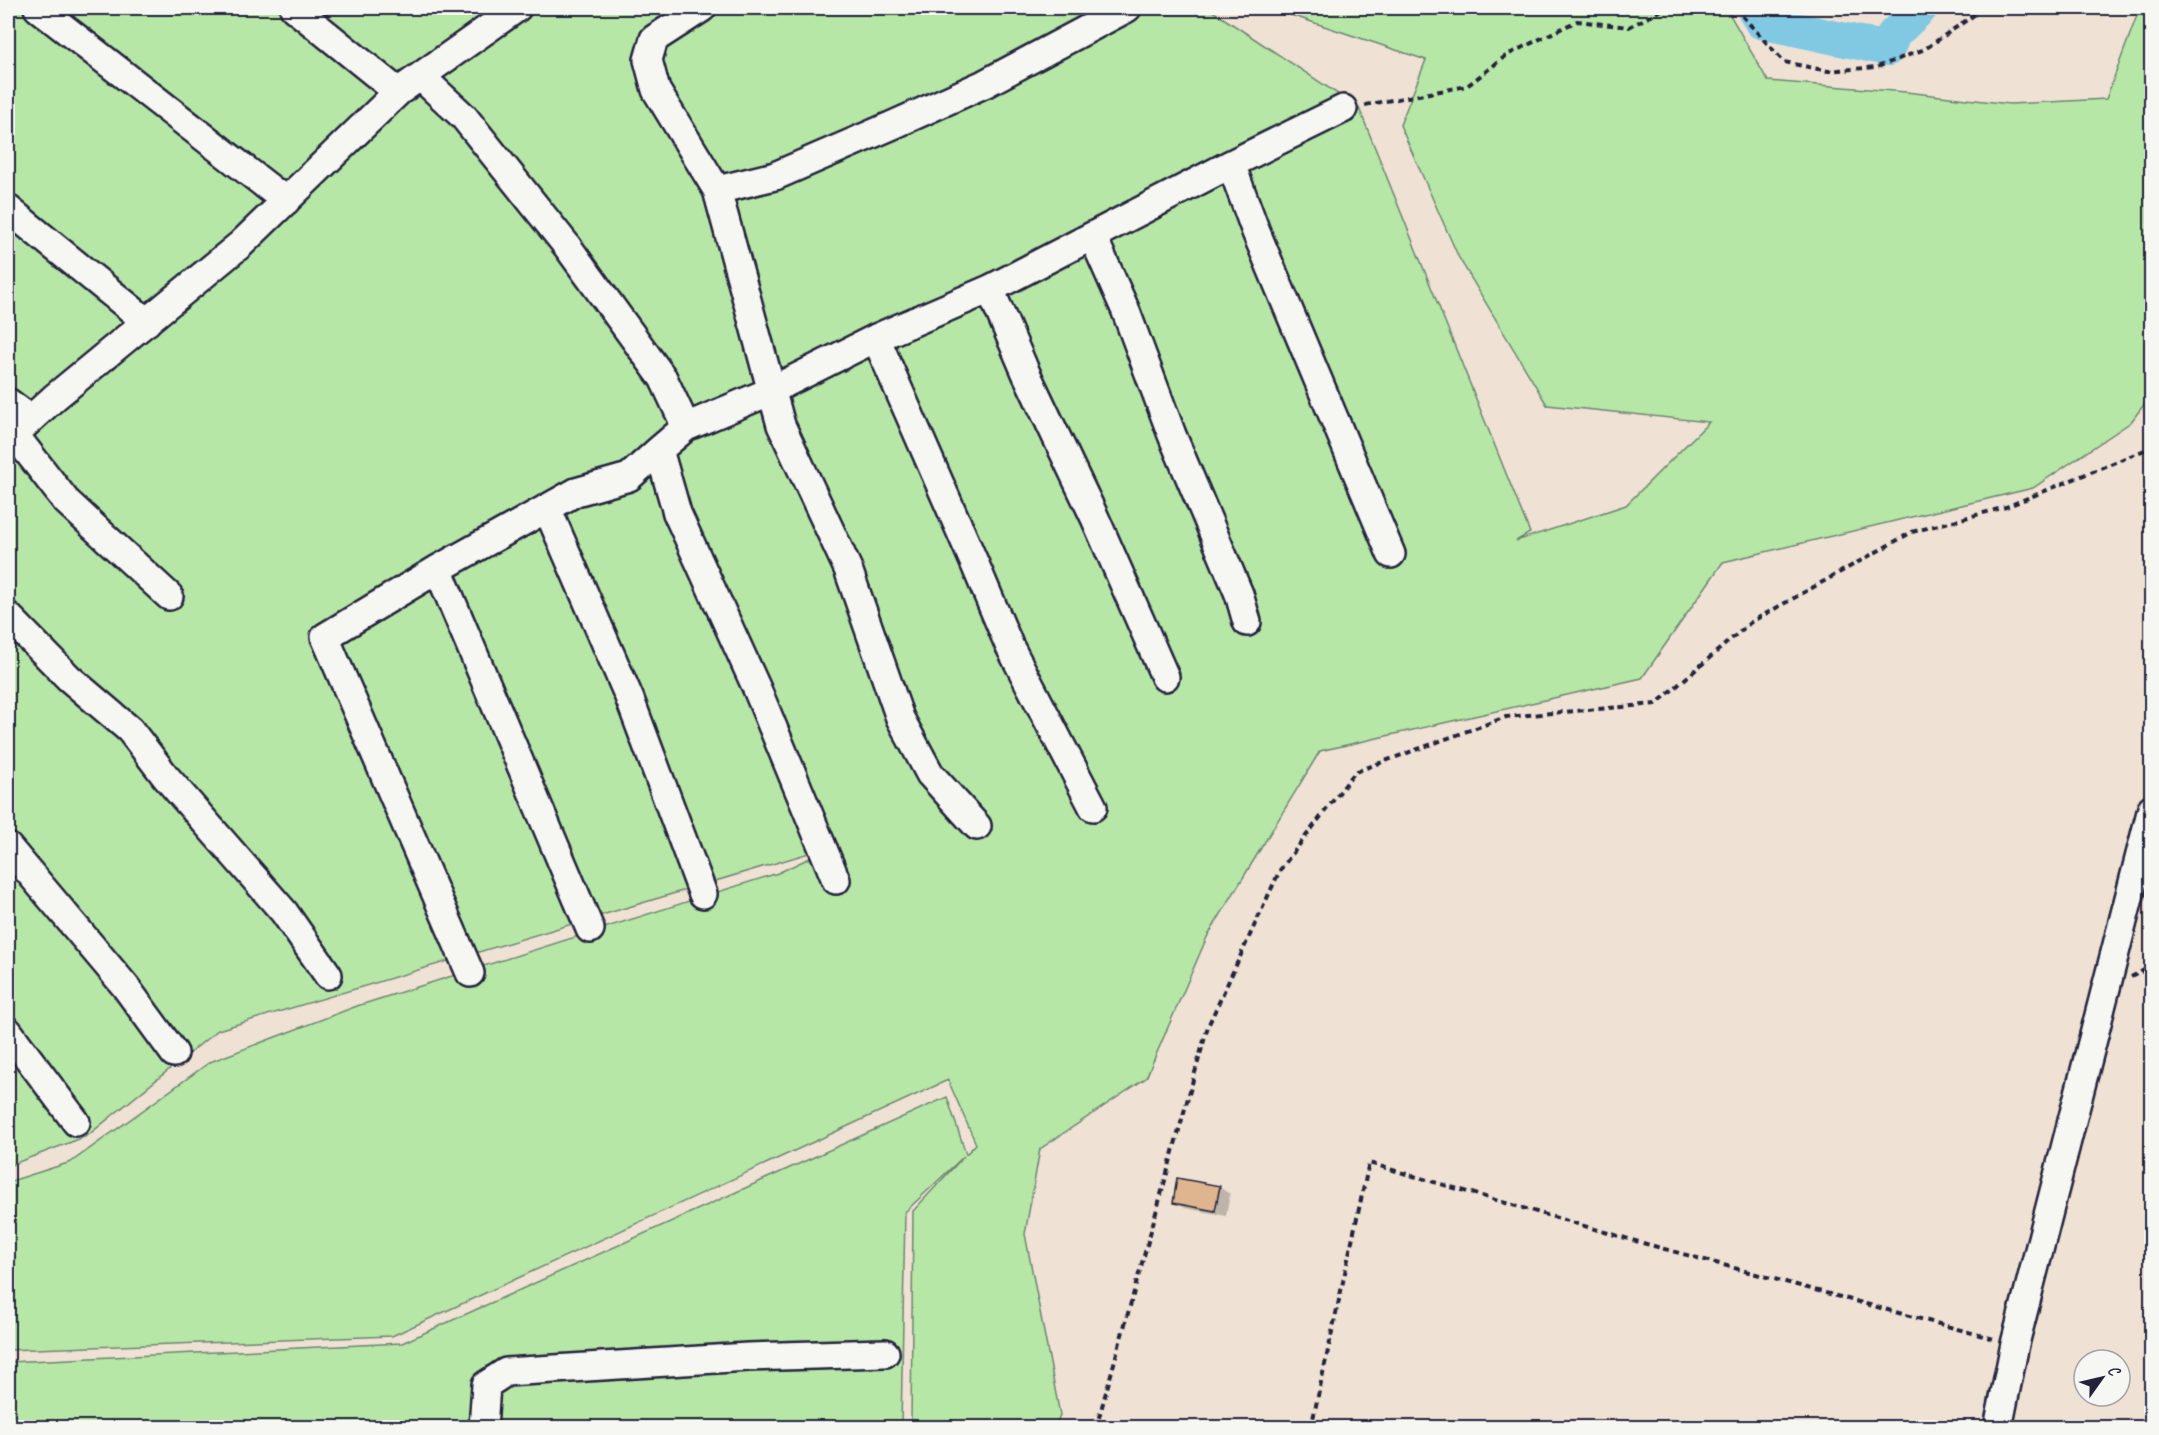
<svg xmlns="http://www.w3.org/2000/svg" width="2159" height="1435" viewBox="0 0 2159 1435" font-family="Caveat,sans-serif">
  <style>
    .green { fill: #b7e7a7; stroke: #6c8471; stroke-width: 1.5 }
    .shadow { fill: #0003 }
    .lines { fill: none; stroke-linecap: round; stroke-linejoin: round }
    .river { stroke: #81c8e2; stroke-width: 34 }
    .building { fill: #deb58f; stroke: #22223b; stroke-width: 1.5 }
    .minor-casing { stroke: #22223b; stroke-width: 32 }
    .path { stroke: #22223b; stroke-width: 4; stroke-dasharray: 6 4.5; stroke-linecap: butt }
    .minor { stroke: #f6f6f2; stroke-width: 27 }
  </style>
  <rect width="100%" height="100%" fill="#efe2d4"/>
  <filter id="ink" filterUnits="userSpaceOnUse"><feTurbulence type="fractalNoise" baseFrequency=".0167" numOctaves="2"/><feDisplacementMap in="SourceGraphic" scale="12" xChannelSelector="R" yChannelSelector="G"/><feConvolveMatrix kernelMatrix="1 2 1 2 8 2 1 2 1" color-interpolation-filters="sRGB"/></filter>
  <g filter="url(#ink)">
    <path class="green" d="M8,8H1208L1359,108L1530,533L1516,541L1626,505L1709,422L1547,405L1459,258L1400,125L1426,60L1270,8H1726L1768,81L1906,92L2010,104L2106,99L2139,10L2151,11V395L2131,422L2033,488L1723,562L1642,678L1320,751L1207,937L1146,1078L1040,1149L1025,1234L1060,1415L1055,1427H911L913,1211L964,1156L905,1212L901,1427H8V1362L402,1343L947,1097L966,1154L976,1144L948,1080L392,1336L8,1350V1182L71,1162L210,1062L357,1006L778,873L839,844L218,1030L87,1136L8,1166Z"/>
    <path class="shadow" d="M109,72L121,80L116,88L103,80Z
      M1219,1187L1230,1194L1226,1216L1185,1208L1174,1202Z"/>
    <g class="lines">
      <path class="river" d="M1753,8L1761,22L1888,49L1894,34L1921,8"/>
    </g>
    <path class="building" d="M1177,1178L1220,1186L1215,1211L1173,1203Z"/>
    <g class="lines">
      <g class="minor-casing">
        <path id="minor" d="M38,8L286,201
          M294,8L398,92
          M702,8L654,39L648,60L656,90L717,190L781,425L848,569L900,718L930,774L977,826
          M421,77L464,117L567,246L663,378L686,427
          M1231,164L1256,232L1391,554
          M717,190L775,176L893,125L984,84L1127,8
          M8,209L147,322
          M1093,237L1125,309L1172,435L1239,594L1247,622
          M990,289L1026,373L1095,518L1165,677
          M876,338L974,562L1009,645L1093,807
          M8,402L31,419
          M14,434L66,501L169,596
          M8,440L55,397L241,244L398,92L517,8
          M547,508L629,697L703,894
          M438,569L590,929
          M8,616L69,678L130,730L166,777L284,912L328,975
          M8,847L125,986L174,1053
          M836,880L757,689L677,513L659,450L686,427L764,394L876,338L990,289L1231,164L1343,109
          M470,973L325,637L438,569L576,492L629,477L659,450
          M8,1031L76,1122
          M483,1428L486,1385L506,1372L748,1357L885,1353
          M1998,1428L2015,1344L2152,808"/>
      </g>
      <path class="path" d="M1735,8L1784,62L1828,71L1877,67L1925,49L1984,8
        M1365,105L1467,86L1507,55L1577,21L1629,27L1666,8
        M2131,977L2152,966
        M1096,1428L1208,1026L1280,870L1355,772L1506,717L1656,704L1751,622L1912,532L2006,507L2152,447
        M1311,1428L1369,1163L1639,1242L1994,1339"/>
      <use href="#minor" class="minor"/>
    </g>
  </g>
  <rect width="2159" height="1435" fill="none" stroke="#f6f6f2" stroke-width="30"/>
  <rect x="15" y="15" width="2129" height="1405" fill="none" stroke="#22223b" stroke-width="2" filter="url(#ink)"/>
  <g transform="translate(2102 1378) rotate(56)"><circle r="28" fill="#f6f6f2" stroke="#a1a1a9" stroke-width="1.5"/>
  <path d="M0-4.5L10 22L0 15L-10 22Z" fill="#22223b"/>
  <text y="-9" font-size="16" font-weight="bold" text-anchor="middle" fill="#22223b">С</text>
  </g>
</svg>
